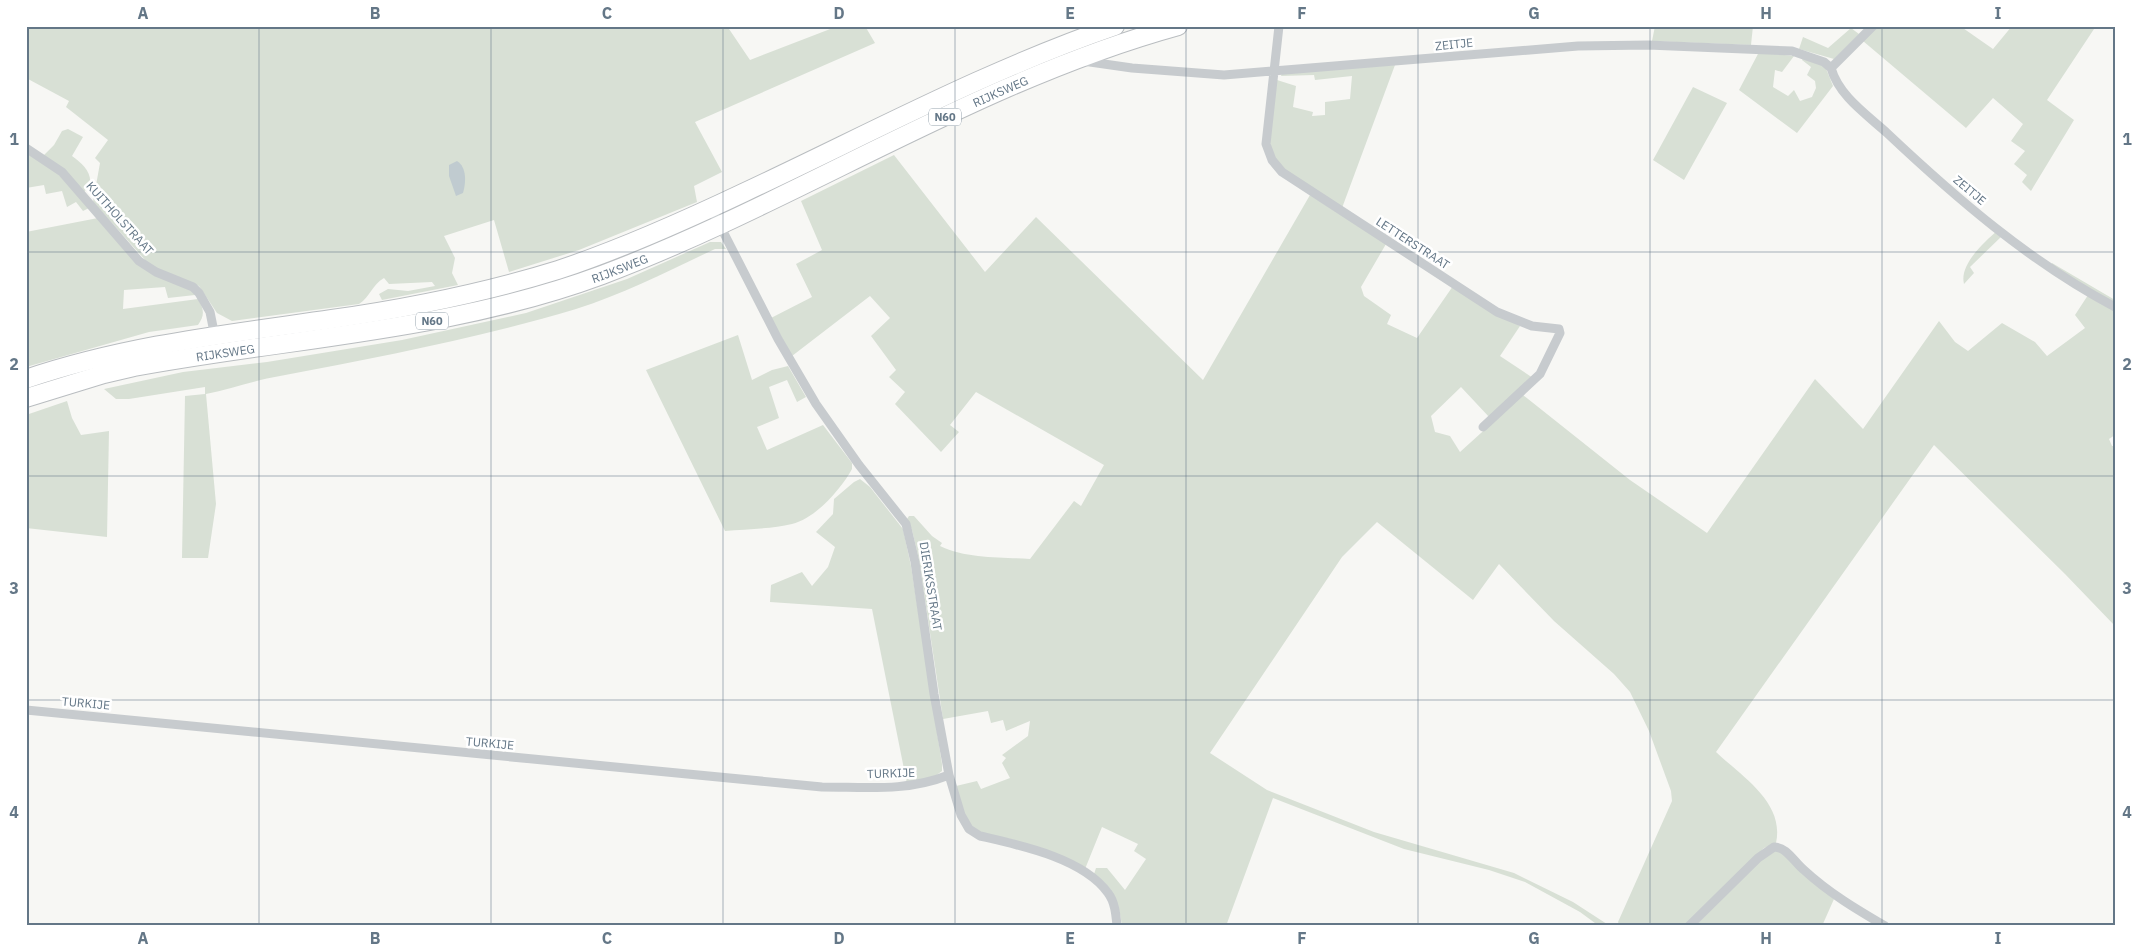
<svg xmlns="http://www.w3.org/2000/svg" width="2141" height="952" viewBox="0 0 2141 952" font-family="'IBM Plex Sans',sans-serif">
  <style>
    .green { fill: #d8e0d5 }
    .water { fill: #c0cbd0 }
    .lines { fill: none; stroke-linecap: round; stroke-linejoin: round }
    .highway-casing { stroke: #b9bdc0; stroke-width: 20 }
    .street { stroke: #c7cbce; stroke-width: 9 }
    .highway { stroke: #fff; stroke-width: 18 }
    .grid { fill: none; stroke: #647787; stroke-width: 1; stroke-opacity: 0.55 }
    .labels { text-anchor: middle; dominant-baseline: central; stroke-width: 5; stroke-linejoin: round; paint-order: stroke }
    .shield { fill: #fff; stroke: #92a0ab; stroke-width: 1 }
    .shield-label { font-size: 11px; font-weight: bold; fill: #647787 }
    .street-label { font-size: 12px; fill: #647787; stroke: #fff }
    .neatline { fill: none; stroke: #647787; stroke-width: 2 }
    .grid-label { font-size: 16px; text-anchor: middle; font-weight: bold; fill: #647787 }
  </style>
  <rect width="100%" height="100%" fill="#f7f7f4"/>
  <path class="green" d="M26,26H727L750,60L838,26H865L875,43L695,122L722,172L694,186L697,202L579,250L509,272L494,220L444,236L455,258L452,273L458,285L382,300L379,294L388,289L408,291L435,286L432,282L389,284L384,278C372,285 370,297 359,304L232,321L217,313L199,286L161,271L147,262L93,202L100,163L95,158L108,140L66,107L69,101L28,79L26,81Z
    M1655,26H1753L1751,45L1652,41Z
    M1878,26H1960L1993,49L2012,26H2096L2047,100L2074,120L2031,191L2022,182L2027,175L2014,164L2025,151L2011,141L2023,124L1993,98L1966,128L1863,41Z
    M1851,28L1859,34L1834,59L1799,49L1803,37L1828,48Z
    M1759,52L1794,56L1782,72L1775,70L1773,87L1788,96L1794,90L1800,101L1812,97L1816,88L1815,81L1807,75L1811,67L1802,60L1803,58L1825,66L1833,86L1797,133L1739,90Z
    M1395,65L1342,208L1283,169L1273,158L1269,137L1277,80L1296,86L1293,107L1313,112L1312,116L1325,115V102L1350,99L1352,76L1315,80L1314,75L1281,76L1282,73Z
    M1693,87L1727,103L1684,180L1653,160Z
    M68,129L83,137L72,156C82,163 92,172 90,185L84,192L64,169L43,156L54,145L62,131Z
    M26,151L51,166L89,208L83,211L76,202L67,207L62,191L46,194L44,185L26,188Z
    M894,155L985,272L1036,217L1203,380L1310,195L1386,244L1361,287L1364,296L1391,315L1387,324L1417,338L1453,286L1520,326L1500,356L1533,378L1490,418L1461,387L1431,416L1435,432L1450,436L1460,452L1523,395L1630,480L1707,533L1815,379L1863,429L1939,321L1955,342L1968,351L2002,323L2035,342L2047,356L2085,328L2075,315L2090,292L2051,265L2052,263L2115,300V435L2109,439L2112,446H2115V626L2065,574L1934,445L1716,752C1741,776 1785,802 1776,843L1764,848L1685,926H1620L1618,922L1672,801L1671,791L1649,731L1630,692L1614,674L1554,621L1499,564L1473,600L1377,522L1342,557L1210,753L1267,790L1374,832L1514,873L1573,902L1610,926H1599L1580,912L1525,882L1489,870L1404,849L1273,798L1226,926H1122C1119,902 1114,888 1094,874L1096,868H1107L1125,890L1146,859L1134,851L1138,844L1102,827L1085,869C1063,858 1041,849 1017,841C1002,835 983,839 971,825C962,815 960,798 956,786L977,781L981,789L1010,778L1002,763L1006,758L1002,755L1028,736L1030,721L1006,731L1003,720L991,723L988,711L943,719L919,560L912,530L907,519L909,516H914L932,536L942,543L940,546C967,559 1001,557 1030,559L1074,501L1081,506L1104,465L976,392L950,425L959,432L941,452L895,404L905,392L889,377L896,370L871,336L890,318L870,296L792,356L771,318L812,297L796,264L822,250L801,201Z
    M98,218L135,260L191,289L195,295L168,298L165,287L124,290L123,309L198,299C204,309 205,315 198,325L149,332L26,367V232Z
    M1997,231L2003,235L1970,267L1974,273L1964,284C1959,265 1984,242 1997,231Z
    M710,242H721L726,249H715C670,270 624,294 576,309C479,338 379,357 280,376C255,380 231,389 206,394L216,504L208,558H182L185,396L205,394V387L129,399H116L104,389L183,372L267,362L402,340L526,313L627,279Z
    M738,335L752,380L772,370L788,366L806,397L797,402L787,380L769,387L779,418L757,427L767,450L823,425L852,463V469C841,489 816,518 792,524C771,529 747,529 725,531L646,370Z
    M67,401L72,418L81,435L109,431L107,537L26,528V415Z
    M860,479L870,487L903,529L911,566L942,764V771L934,777L907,784L872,609L770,602L771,585L802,572L812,586L828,567L835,547L816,532L833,514L834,499L854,482Z
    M1778,850L1834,899L1822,926H1695L1765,855Z"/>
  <path class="water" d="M457,161C467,167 466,183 463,193L456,196L449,176V165Z"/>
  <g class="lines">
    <g class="highway-casing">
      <g id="highway">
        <path d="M26,379C126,345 228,334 332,319C409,308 484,293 558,270C622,249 684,221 745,192C867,135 987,70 1115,26"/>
        <path id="s1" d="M26,398L104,374L134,367C290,338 451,331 602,275C798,201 975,82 1178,26"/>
      </g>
    </g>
    <path class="street" d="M1279,26L1266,144L1272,160L1282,172L1497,312L1532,326L1559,329L1560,333L1540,374L1483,427
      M1873,26L1831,68C1839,96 1866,114 1887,133C1956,198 2030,262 2115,307
      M1083,61L1132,68L1224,75L1578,46L1648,45L1792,51L1824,62L1831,68
      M26,148L62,172L139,261L156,272L193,287L199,293L210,312L215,337
      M711,208L778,339L816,404L859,465L906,524L915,562L934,694L949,775L961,815L969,829L980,836C1019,845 1083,858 1108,893C1115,902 1116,915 1117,926
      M26,710L822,787C867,787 906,792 949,775
      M1689,926L1758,858L1774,847C1787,847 1794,862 1804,870C1829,893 1856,909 1885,926"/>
    <use href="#highway" class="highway"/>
  </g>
  <path class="grid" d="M259,26V926M491,26V926M723,26V926M955,26V926M1186,26V926M1418,26V926M1650,26V926M1882,26V926M26,252H2115M26,476H2115M26,700H2115"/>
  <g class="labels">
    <g class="shield">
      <rect x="929" y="108.5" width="32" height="17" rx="4"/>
      <rect x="416" y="312.5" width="32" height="17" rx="4"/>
    </g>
    <g class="shield-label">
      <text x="945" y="117">N60</text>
      <text x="432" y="321">N60</text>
    </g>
    <g class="street-label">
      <text transform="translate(1454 44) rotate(-6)">ZEITJE</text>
      <text stroke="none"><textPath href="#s1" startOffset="1029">RIJKSWEG</textPath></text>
      <text transform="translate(1970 190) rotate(40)">ZEITJE</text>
      <text transform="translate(120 218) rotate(48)">KUITHOLSTRAAT</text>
      <text transform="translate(1413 243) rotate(33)">LETTERSTRAAT</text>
      <text stroke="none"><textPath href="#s1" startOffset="609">RIJKSWEG</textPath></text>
      <text stroke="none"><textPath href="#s1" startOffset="205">RIJKSWEG</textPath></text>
      <text transform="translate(931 586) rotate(81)">DIERIKSSTRAAT</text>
      <text transform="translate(86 703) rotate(5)">TURKIJE</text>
      <text transform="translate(490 743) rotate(5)">TURKIJE</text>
      <text transform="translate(891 773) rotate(-2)">TURKIJE</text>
    </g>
  </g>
  <rect width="2141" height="952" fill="none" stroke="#ffffff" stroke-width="55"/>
  <rect x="28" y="28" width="2086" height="896" class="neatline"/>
  <g class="grid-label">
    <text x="143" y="19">A</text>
    <text x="375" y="19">B</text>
    <text x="607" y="19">C</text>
    <text x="839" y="19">D</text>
    <text x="1070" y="19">E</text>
    <text x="1302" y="19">F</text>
    <text x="1534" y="19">G</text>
    <text x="1766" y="19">H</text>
    <text x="1998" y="19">I</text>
    <text x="14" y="145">1</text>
    <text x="2127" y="145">1</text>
    <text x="14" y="370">2</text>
    <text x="2127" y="370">2</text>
    <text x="14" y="594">3</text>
    <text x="2127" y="594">3</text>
    <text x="14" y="818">4</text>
    <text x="2127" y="818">4</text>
    <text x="143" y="944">A</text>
    <text x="375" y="944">B</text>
    <text x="607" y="944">C</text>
    <text x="839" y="944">D</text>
    <text x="1070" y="944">E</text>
    <text x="1302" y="944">F</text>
    <text x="1534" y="944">G</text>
    <text x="1766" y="944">H</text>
    <text x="1998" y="944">I</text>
  </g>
</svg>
